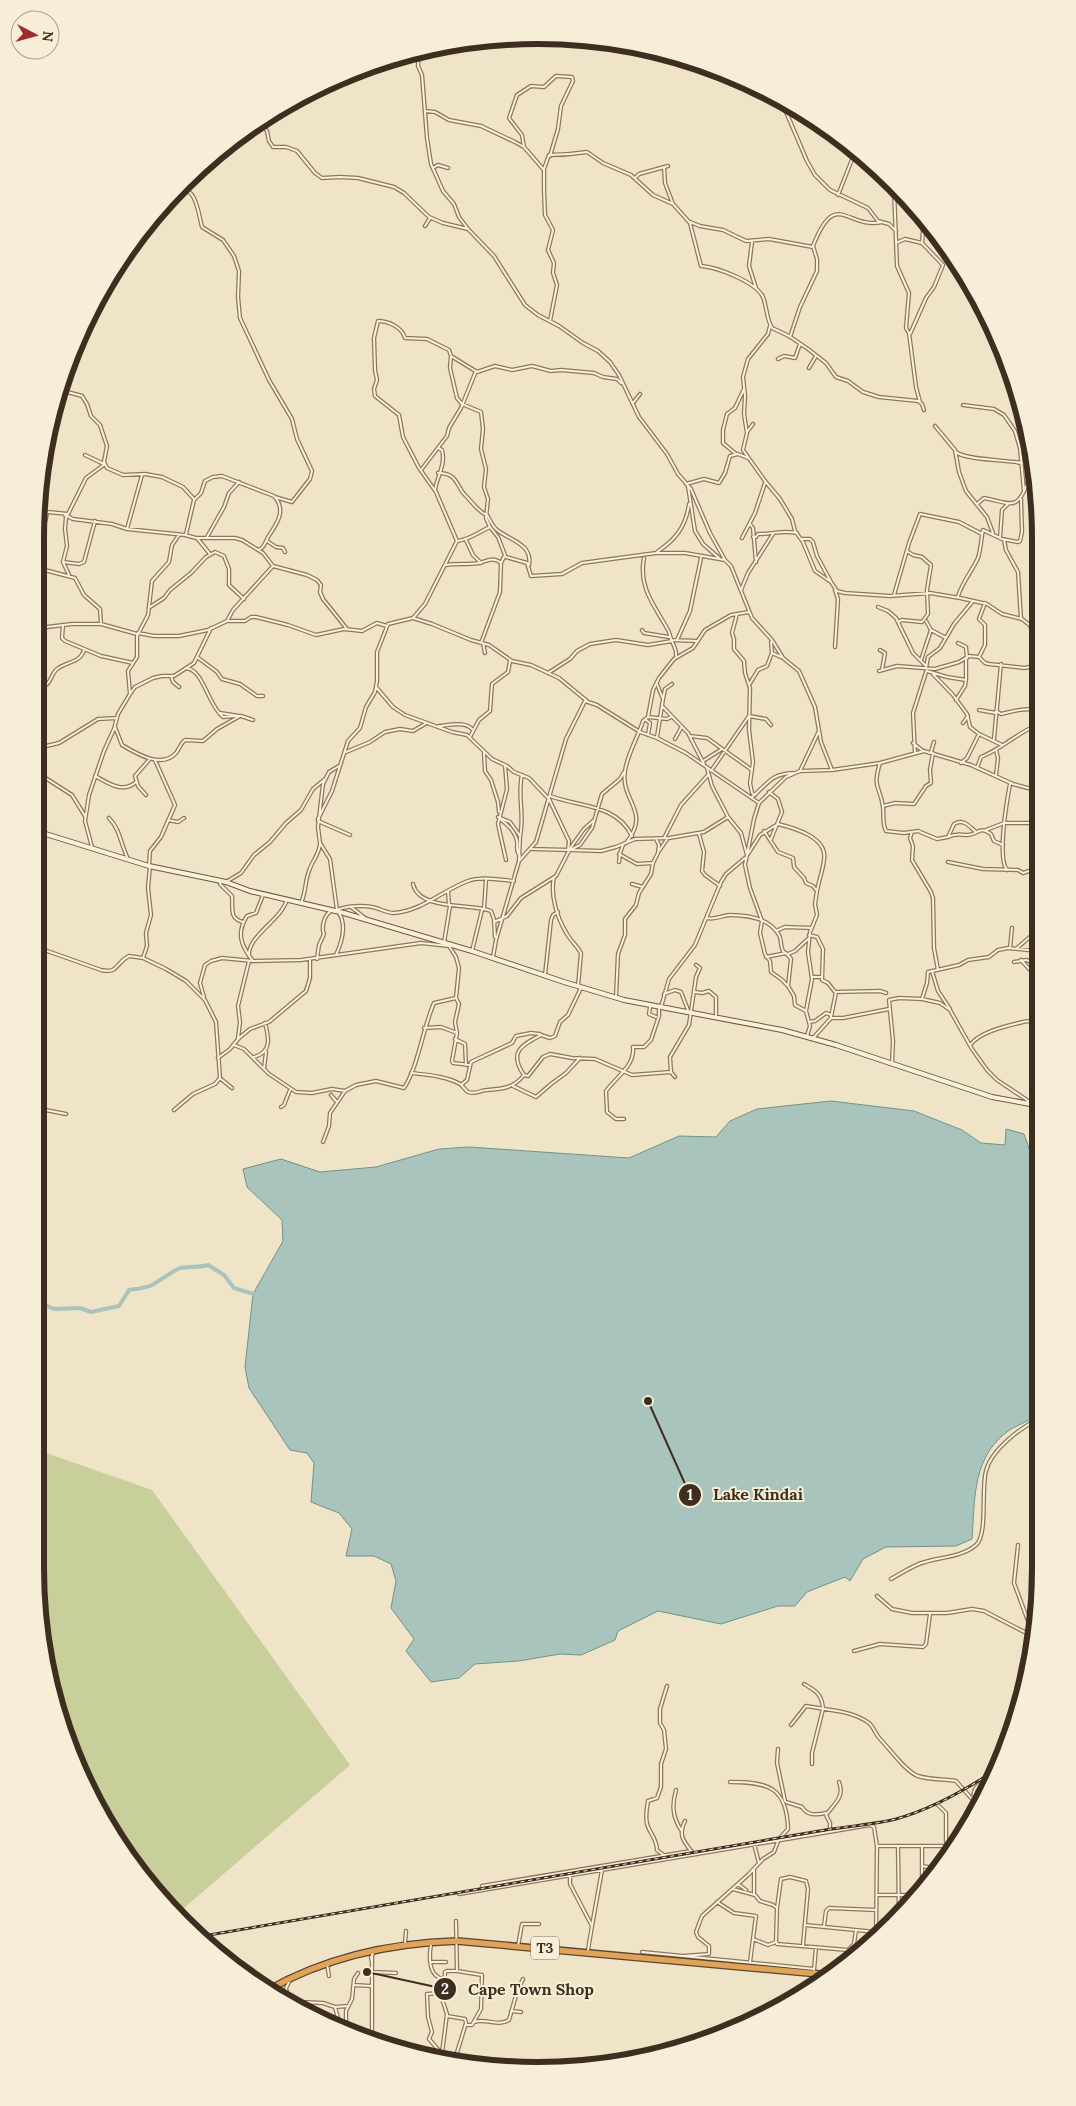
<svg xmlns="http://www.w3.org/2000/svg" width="1076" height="2106" viewBox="0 0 1076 2106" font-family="Lora,serif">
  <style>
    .green { fill: #c9cf9b }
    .water { fill: #a9c4bc; stroke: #6f938a }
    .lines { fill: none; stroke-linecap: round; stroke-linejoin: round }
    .river { stroke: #a9c4bc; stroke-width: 4 }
    .street-casing { stroke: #8d765c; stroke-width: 4.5 }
    .secondary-casing { stroke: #6f573f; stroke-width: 6 }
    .highway-casing { stroke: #5b4430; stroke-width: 8 }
    .street { stroke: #faf1dc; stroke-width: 2 }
    .secondary { stroke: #faf1dc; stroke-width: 4 }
    .highway { stroke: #e0a458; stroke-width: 5.5 }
    .rail-casing { stroke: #3d2e20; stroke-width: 3 }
    .rail { stroke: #f7eed8; stroke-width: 1; stroke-dasharray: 4; stroke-linecap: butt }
    .labels { text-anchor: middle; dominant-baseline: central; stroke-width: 4; stroke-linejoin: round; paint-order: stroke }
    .shield { fill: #f7eed8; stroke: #756857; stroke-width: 1 }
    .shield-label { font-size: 14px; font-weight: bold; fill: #3d2e20 }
    .rim { fill: none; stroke: #3d2e20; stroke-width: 6 }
    .leader { fill: none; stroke: #3d2e20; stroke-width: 2 }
    .callout-dot { fill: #3d2e20; stroke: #f7eed8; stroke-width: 2 }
    .mark-label { font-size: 15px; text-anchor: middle; font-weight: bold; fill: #fff }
    .callout-label { font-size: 16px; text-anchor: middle; font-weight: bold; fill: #3d2e20; stroke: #f7eed8; stroke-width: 4; stroke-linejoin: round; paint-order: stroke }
  </style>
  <rect width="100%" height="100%" fill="#f0e4c8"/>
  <path class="green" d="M35,1449L152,1490L350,1765L177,1914L139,1874L102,1819L62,1730L45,1666L35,1568Z"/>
  <path class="water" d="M831,1101L914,1111L962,1130L981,1143L1005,1145L1006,1129L1024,1134L1031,1154L1039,1160V1415C1030,1420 1020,1424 1011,1429C972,1455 975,1498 972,1539L956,1546L886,1547L863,1559L850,1581L845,1577L807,1592L795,1606H778L721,1624L658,1611L618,1631L615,1640L581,1655L560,1654L519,1661L475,1664L459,1678L431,1682L406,1651L414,1639L391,1608L396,1581L391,1564L374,1556H346L352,1529L339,1513L311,1502L314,1463L307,1453L290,1450L249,1388L245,1367L253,1294L283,1241L282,1220L247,1187L243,1169L281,1159L320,1172L376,1167L439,1149L469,1147L629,1158L679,1136L716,1137L730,1121L757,1109Z"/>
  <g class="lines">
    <path class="river" d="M35,1306L43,1304L54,1309L80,1308L91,1312L119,1306L129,1290C136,1289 146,1288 152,1285C161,1280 171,1272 180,1268C186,1266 199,1268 208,1265L224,1275L234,1288L257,1295"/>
    <g class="street-casing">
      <path id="street" d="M419,52L418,66L422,75L427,138L431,164L443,191L454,204L459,217L468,229L494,256L525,305L538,315L559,326L583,343L598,351L610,362L619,375L639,417L667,454L678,474L691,489L710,533L725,560L731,566L752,618L772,640L783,658L799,671L815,707L821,742L832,770
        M781,100L807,161L815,175L830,190L868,208L878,221L889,224L896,231
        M425,111L435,112L449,120L481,126L515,142L524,147L544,170
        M260,122L267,131L269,141L273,147H286L297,151L315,173L322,178L340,177L358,178L394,187L404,193L429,217L443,223L468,229
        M524,147L522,135L509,118L517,95L531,86L544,87L556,76L572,77L573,81L561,106L558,129L550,156
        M664,167L665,183L673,204
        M433,168L438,165L448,168
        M635,178L639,174L668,166
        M179,189C196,185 199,216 202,227L223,240L234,256L239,271L238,297L240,318L269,380L292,419L297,439L312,471L310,479L292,502L275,497
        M894,189L897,266L909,293L906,328L909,333L916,387L920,402
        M838,195L853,157L850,147L846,145
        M919,214L923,231L922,243
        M690,222L700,226L723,230L746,241L769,239L813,247
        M425,226L430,218
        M752,242L749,266L756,288
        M896,243L905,239L922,243L943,265L934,287L926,298L910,334
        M550,321L557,285L553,273L554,263L548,250L553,230L545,215L544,190V169L549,155C561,155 574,154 587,152L603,163L631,175L653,195L673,204L690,223L701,266C717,267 756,282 763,297C767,307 766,318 772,328L789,336L808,349L826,363L836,377L848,381L863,392L879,397L918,401L922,404L924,410
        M770,326L768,334L748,359L743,377L745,396L744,414L747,433L743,450L765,481L780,499L792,519L795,531L803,542L815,571L831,582L837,591L845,593L890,596L930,593L960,598L987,604L1002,614L1022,619L1037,631
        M790,337L800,307L817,271V259L813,246C836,187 847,230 882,222
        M451,356L477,372L495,366L512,370L532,366L551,371L561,370L594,373L603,377L617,379L621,383
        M778,359L784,356L795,358L800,344
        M809,368L816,356
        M62,382L64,391L82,396L87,404L91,416L100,425L107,446L104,462L107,468L123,475L145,474L162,477L183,487L194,499
        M633,403L640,394
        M963,405L994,409L1004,415L1015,431L1020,448L1024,491
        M935,426L955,450L959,472L966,491L987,517L993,533
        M747,432L753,424
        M1020,448L1028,453L1035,467
        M956,452C965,460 1007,460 1022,463
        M736,454L723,443V430L727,414L735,408L744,389
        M85,455L104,464
        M421,470L447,436L449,428L461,408L476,371
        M438,473C458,473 456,486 465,495C472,502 477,510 486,515
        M686,484L704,479L719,483L725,473L730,456L738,454L748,458
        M688,486L695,531L703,544L719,558
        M435,490C437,477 446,464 442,450L438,448
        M977,504L984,498C1011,503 1017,512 1028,482L1037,480
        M36,509L48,512L68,514L86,478L105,464
        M65,515L73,519L112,524L127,529L185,535L196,538H235L242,540L263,553L273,566L307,575L317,580L321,585L320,592L323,599L347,629
        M487,515C490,520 492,525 496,529C508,540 533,543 529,565
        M66,517L65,529L67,546L63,562L69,575
        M750,524L753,528L756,562
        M127,529L142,475
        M186,534L194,500L201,493L205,481L213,477L222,476L274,496C287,510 277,524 268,537C265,543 264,548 258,550
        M207,537L224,507L229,493L239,482
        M753,537H756L758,534C773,534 783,530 797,533
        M197,538L210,554
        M742,538L755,513L765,483
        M1000,538L1002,510L1009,503
        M802,539H810L813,542L817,556L831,582
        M466,540L473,555L481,563
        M1004,540L1006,550L1018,572L1021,619
        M267,541L276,547L283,548L285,552
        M457,541C469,540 479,532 490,527
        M36,549C38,535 46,526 47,512
        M657,552C675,540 686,527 689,504
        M36,555L37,564L41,569L75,578L84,595L100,609L101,624
        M506,557L527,563L531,576L562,574L582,563L656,553H685L725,560
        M644,558C638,588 655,606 668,630C670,633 670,638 672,641C674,647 677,650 676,656
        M63,562L79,564L84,562L95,521
        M446,565C457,563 468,565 479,563C487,561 493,556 501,563
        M741,590L748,573L773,534
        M894,595L909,543L920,514L959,522L982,534
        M958,597C959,588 973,569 978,558C981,549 981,539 983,530L1002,539L1018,542L1020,541L1022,532L1021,499
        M150,607L164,598L170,590L191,573L206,557L215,552L224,556L229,569V585L244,599
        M878,607L888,611L896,618L913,653L925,665
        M737,614L732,633L734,639V649L744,661L745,673L750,688L749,730L753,762L750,783L752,793L755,795
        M413,618L432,624L471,640L489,645L512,661L531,665L559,678L587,701
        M227,621H245L251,617H256L288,625L316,635L344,629L362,631L377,623L387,626
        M898,622L902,620L922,622L928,614L927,590L931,565L922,557L913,555L907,551
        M63,625L62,638L65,641L101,656L133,663
        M1030,625L1035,643L1037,672
        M642,630L644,633L669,637
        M931,630L946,638
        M138,633L154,636H179L208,630L227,621L233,610L273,566
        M36,635L47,627L72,624H101L137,634
        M671,640L698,641
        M677,640L690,611L701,558
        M483,643L485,653
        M958,643L966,647L967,658
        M835,647L838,599L835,590
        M880,650L885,653L882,670
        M772,653L781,657
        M197,657L217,672L222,679L240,684L257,696H263
        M979,657L985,645V625L979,619L985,603
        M921,660L931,630L926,621
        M966,660V680
        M186,668C204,670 207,704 223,717L236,716
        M926,668L928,657L940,648L954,624L973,601
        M879,671L897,666L935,669L959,662L969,656L979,657L985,663L989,664L1025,668L1037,665
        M927,671L947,677L966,680L965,686L956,700
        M931,672L953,695L967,714L970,727L979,734L1002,745
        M548,673L570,659L577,651L590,644L616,640L648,645L672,641
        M171,676L173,682L179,687
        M36,684L45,686C51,682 51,675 56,670C65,661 80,664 84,650
        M749,685L758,670L767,666L772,653L771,642
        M376,687L393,707L405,715L452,732L467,735L492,759L507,766L514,772L529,778L549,799L569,841L568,850
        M130,694L135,687L153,678L162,676H174L194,663L211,628
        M663,699L665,689L672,684
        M662,706L688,733L704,764
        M979,710L996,713
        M996,711L1001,714C1013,711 1025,708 1037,710
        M220,713L239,716
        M241,716L253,720
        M648,717L667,719L671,717
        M646,720L650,723L648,735
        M963,723L968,716
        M439,726C449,725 466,721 473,730
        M115,727L122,745C137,754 162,769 176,753C180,748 180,744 185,740L203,741L217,729L240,716
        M690,736L707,738L752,770
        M470,737L479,720L490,711L492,684L508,672L510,661
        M657,737L663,699L657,684
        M675,739L681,728
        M994,739L1001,664
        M913,743L923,751
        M36,751L42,747L59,743L98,719L117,718
        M346,752L370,742L385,732L400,729L413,731L425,724
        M931,752L934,742
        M484,753L485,771L491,780L498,802L499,812
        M915,753L913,713L927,669
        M703,761L722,749
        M880,763C872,789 880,785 883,807C884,816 882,823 886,831L904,833L918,831L937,839L948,837L954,824C963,818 969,826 976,832
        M961,763L967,758L979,734
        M505,765L507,789L498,824L506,860
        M707,768L712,786L728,817L741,833L747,855
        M977,768L981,757C1002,749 1017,733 1037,725
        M711,771L749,716L766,719L771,725
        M800,771L819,731
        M36,772L72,795L85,816
        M996,775L998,758L996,750
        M95,776C108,783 123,794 136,782
        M769,792L778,799L782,812L771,839
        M146,795L138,786L135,776L149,760
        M550,796C579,807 617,804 632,836
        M752,797C768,784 770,774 793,773
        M883,806L895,803L914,804L926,786L931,783L930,770L933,753
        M498,817L510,822L520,836L519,861
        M109,818C120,829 121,845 128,859
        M1038,818L1032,822L1038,841
        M318,819L332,791L348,741L360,728L366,707L375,692L377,681V652L388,624L413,618L425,604L457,541L436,492L419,468L403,437L399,415L375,396L374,389L377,380L375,370L374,338L378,321C388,321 402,327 405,338L427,339L449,350L451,356L450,368L457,398L462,404L481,412L483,429L481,449L486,469L484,487L488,499L486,518L490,527L498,537L505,555L501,563L500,592L481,643
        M500,819C507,824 515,831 517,841C518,847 515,851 520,856
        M168,820L178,822L184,818
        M318,821L350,835
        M986,830L1004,823H1032
        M764,831L778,852L793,858L794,867L804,878L806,883L813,886L817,891L815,904L817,915L810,932L808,952L812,979L806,1011L810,1026L807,1036
        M912,832L910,838L913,846L912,860L931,892L933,898L934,948L938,970
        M699,834L704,852L702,871L705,875L720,886
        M520,836C525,816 517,795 522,775
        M948,837C956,833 960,835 968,835C979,835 978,825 991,834L994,841L1003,845
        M664,838L681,805L708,775
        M626,843C652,811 620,801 625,771C627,755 638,737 643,721L648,717L653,690L659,678L674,659L693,648L705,630L731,615L749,612
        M92,847L85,821L89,795L104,751L114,729L118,714L130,694L128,671L137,657V636L148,615L152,581L169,562L172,545L179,535
        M532,849L570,850L580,845L592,828L602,794L620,779L624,772
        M571,850L601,851L616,847L635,839L669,838L704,832L728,817
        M659,851L668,838
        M619,854L637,864L653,863
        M748,854L760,835L778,824C794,828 828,837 824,860C823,870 819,880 817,891
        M619,862L620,853L623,845
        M948,862L983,869L1018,870L1023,873L1029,871L1038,873
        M149,866L150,851L161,837L175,805L155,760
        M1007,870C997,858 1007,800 1010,784
        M554,877C550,895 557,918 567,934C571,941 577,946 581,953L578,986
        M220,882V884L232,896C233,908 229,919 243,922
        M226,882L241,873L254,855L270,842L286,823L301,810L313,789L325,779
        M413,884C419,911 471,903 491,911L494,919L495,937
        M632,884L643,887
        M448,891L449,905
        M301,903C306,892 305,881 309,871C312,861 319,855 320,844
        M351,907L365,918
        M484,909L486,880
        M337,910C346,906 362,905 372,907C379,908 386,913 394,913C422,911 443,890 468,881C481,876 501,880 514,881
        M337,910L330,859L320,843L318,827L323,784L329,772L339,766
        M707,918C717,920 722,915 730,915C748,915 770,919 779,935C782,940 780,946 783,951C786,954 789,955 791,959L788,986L794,996L795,1005L806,1011
        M494,922L507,916L521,898L556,876L571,847L584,829L593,821
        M776,931L785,927L812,928
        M809,935L817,937L823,949L822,980L828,983L835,992L880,991L886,993
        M444,943L450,906
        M36,947L101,970C119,974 115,963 129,956L143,958L166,969L186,981L205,1000L216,1022L220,1078L215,1084L193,1094L174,1110
        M1010,948L1012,928
        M1017,948L1038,930
        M472,951L482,910
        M788,954L795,951L808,939
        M336,955C342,942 347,926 339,913
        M249,956C247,936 282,920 287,899
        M493,957L496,940L519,861L536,842L566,739L585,701L597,705L640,732L657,738L686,753L759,803
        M766,957L786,953
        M143,958L147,946L146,933L151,915L148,888L150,866
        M317,959L319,945L324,934C321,928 324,915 331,911
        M1021,960L1031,971L1038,973
        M253,961C241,946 236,933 247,916L256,913L263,895
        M1014,962L1026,960L1038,964
        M932,971L938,991L950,1009
        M545,975L551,920L553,915L558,912
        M812,977H821
        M788,986L781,979L771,972L770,961L765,954L760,933L762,921L750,888L745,865L754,819L759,803L786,777L800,771L832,770L880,763L924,751L971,765L1013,784L1035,790
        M695,992L702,993L709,991L716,997V1017
        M664,994L675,990L681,992L688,1010
        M204,997L200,983L205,965L211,961L222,958L253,961L301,960L421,943L449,946
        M616,997L618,954L625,935V919L636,905L639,893L651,874L653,863L658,853L659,845L656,839
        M456,998L459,1004L455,1022L457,1033L452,1061L453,1063L470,1065
        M922,999L927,983L928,972L959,965L968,960L989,957L998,950L1008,948L1038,951
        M650,1007L649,1014L656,1017
        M661,1007L669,979L695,945L721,882L726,874L745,858
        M831,1017L836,992
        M809,1022L815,1021L826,1013L831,1015
        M424,1028L441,1027L457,1033
        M814,1037L831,1018H843L889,1009
        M238,1038L240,1022L238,1006L249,961
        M455,1039L465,1044L466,1065
        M234,1045L244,1049L269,1074L296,1092L312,1093L332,1089L345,1091L356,1085L376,1081L404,1088C418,1067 423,1028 434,1003L456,998L459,968L456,957L449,946
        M970,1045C981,1031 1007,1026 1023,1022C1028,1020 1033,1023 1038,1021
        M254,1057C272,1052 269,1038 265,1023
        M218,1058L230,1049L239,1038L250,1029L269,1022L306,991L310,978V959
        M892,1064L893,1041L889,1000L899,998L922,999L940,1003L950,1010L972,1049L987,1070L997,1080L1027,1100L1039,1113
        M264,1069L266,1052
        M411,1073C427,1075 446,1076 460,1084C463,1086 465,1090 468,1092C476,1095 480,1090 487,1090C502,1089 514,1088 524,1075C508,1052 522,1045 541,1035L550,1038L555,1036L560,1022L568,1015L581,988
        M524,1075L528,1076L543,1057L550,1054L572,1058L595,1059L632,1075L671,1072
        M675,1077L671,1072L670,1057L689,1025L696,977L700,968L696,965
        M221,1079L232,1088
        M461,1085L467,1080L471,1062L512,1043L516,1036L531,1033L540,1034
        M513,1086L536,1097L551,1084L566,1073L580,1058
        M331,1095L336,1101
        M281,1107L284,1105L290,1090
        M35,1108L66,1114
        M624,1119H616L607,1112L606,1091C616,1077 635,1066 633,1047H644L651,1040L659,1016V1007
        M323,1142L329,1126L330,1113L345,1091
        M1018,1545L1014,1583L1034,1637
        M891,1579C902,1573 913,1565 925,1562C941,1557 962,1557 976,1545C988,1535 981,1488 986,1471C991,1450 1021,1427 1039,1419
        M877,1596L892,1609L912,1613H947L972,1609L984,1611L1034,1637
        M854,1651L880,1644L923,1647L926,1644L930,1614
        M804,1684C816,1691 822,1694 823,1709L812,1753V1764
        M791,1725L806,1706C827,1710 851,1710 869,1723C874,1727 875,1734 880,1739C890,1749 906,1772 918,1776C930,1780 944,1779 956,1781L972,1799
        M778,1749L777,1763L785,1801
        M676,1790C672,1804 672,1816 681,1830
        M786,1802L802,1807C807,1816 817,1815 826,1813
        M938,1805L946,1813V1841L949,1846
        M976,1814C971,1792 971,1785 995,1776
        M685,1821C678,1834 683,1841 692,1852
        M830,1831V1823L826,1815C834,1804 845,1797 839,1782
        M754,1844L759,1863
        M877,1846H957
        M898,1846L899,1918
        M922,1847V1889
        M665,1856L657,1850C657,1839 650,1834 647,1824C645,1815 647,1808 648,1801L657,1798L661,1787V1764L666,1749L664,1730L660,1723V1709L667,1686
        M922,1866L939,1869
        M570,1876V1884L592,1926L588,1950
        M738,1884L746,1890
        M482,1886L691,1851
        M733,1889L755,1895L760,1901L773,1905L777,1908L776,1941L777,1944L848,1950L854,1944L856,1930
        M459,1894L870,1825L874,1827L877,1846L876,1938
        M754,1894V1869
        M877,1895H917
        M717,1902L734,1913L756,1916L750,1962
        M777,1908L781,1879L790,1877L806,1881L808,1889L803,1945
        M456,1921L457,1971L482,1975L481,2009L472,2025H466
        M805,1925L876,1932
        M592,1926L602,1870
        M824,1926L826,1911L829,1908L876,1910
        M753,1939L768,1945L776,1942
        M405,1943L406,1931
        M431,1944C429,1957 428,1977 444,1979
        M518,1946L522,1924H539
        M642,1952L814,1969
        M684,1956L709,1954V1946L698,1937L696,1932L702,1916L748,1875L763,1859L774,1852L779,1839L788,1829C787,1787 768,1782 730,1782
        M431,1962H446
        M372,1963L371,1957L373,1954
        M327,1964L329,1976
        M814,1970L816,1947
        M373,1972L396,1973
        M289,1982L286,1988L290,2005
        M354,1985L371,1986
        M287,1997H292L302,2002L323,2003L335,2007L348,2006
        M335,2007L339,2022L337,2029
        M511,2011L521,2012
        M447,2016L465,2019L466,2023L456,2056L451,2060
        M474,2022C486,2018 498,2027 509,2020L517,1992L523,1979
        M343,2031V2027L346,2020V2011L352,1999L354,1979L358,1973
        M372,2041V1953
        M385,2045H402L406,2051
        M442,2054L429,2039L432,2032L428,2017L427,1994L442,1993
        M441,2061L447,2014L443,2002L445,1972L447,1971H457"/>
    </g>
    <g class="secondary-casing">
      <path id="secondary" d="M1037,748L1035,771L1038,807
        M36,831L149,866L226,882L250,891L344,913L472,951L564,982L624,1000L782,1030L836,1045L992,1097L1030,1104L1038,1101"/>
    </g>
    <g class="highway-casing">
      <path id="highway" d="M268,1990C326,1957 392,1943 457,1941L831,1975"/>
    </g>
    <use href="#street" class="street"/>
    <use href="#secondary" class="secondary"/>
    <use href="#highway" class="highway"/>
    <g class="rail-casing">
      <path id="rail" d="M197,1937L831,1829C853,1826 875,1824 896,1819C932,1809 967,1789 997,1769"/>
    </g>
    <use href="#rail" class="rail"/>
  </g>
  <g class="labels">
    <rect class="shield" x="531" y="1936.5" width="28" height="23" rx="4"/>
    <g class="shield-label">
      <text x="545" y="1948">T3</text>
    </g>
  </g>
  <path d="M0 0H1076V2106H0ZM538 44H538A494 494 0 0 1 1032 538V1568A494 494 0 0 1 538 2062H538A494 494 0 0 1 44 1568V538A494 494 0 0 1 538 44Z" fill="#f7eed8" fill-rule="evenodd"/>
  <path class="rim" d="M538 44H538A494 494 0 0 1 1032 538V1568A494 494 0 0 1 538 2062H538A494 494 0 0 1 44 1568V538A494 494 0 0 1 538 44Z"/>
  <path class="leader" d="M648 1401L690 1495M367 1972L445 1989"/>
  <g class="callout-dot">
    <circle cx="648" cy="1401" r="5"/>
    <circle cx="367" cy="1972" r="5"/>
    <circle cx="690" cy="1495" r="12"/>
    <circle cx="445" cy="1989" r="12"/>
  </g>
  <g class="mark-label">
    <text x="690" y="1500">1</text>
    <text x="445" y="1994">2</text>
  </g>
  <g class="callout-label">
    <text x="758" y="1500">Lake Kindai</text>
    <text x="531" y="1995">Cape Town Shop</text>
  </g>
  <g transform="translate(35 35) rotate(96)"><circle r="24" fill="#f7eed8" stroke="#ada18e"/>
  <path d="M0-4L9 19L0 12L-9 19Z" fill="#9e2a2b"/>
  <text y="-8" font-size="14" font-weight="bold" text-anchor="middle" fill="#3d2e20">N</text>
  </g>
</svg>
